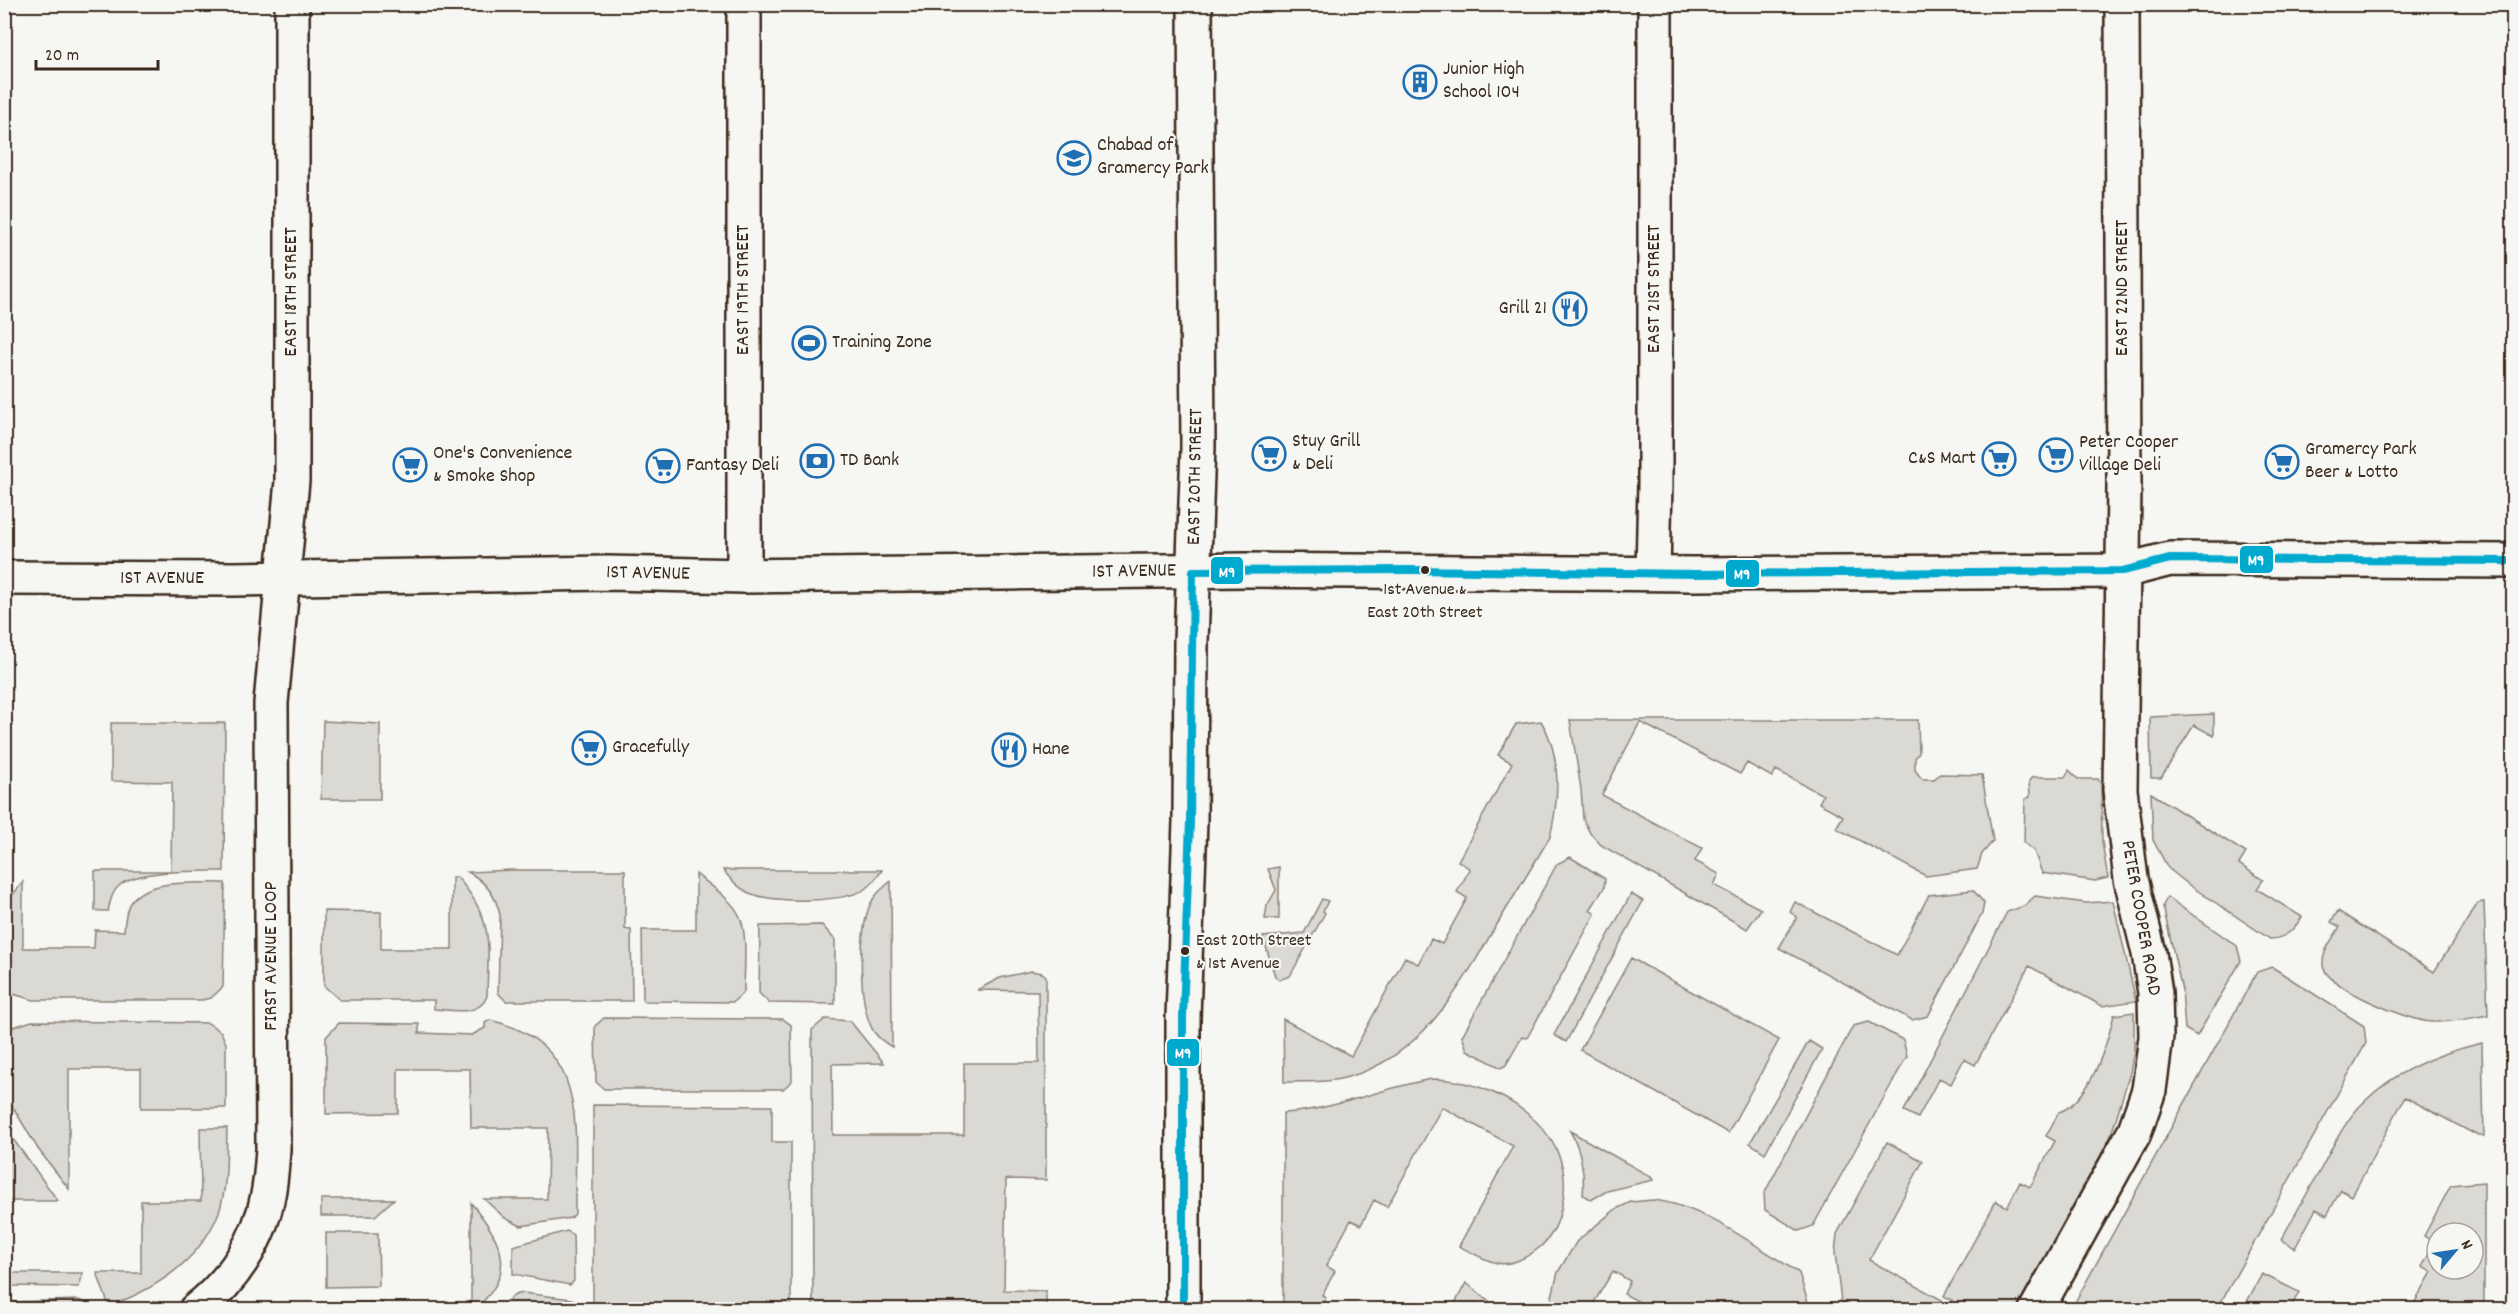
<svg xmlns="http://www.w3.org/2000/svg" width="2518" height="1314" viewBox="0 0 2518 1314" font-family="Dekko,sans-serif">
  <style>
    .green { fill: #dad9d3; stroke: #8a8278; stroke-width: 1.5; fill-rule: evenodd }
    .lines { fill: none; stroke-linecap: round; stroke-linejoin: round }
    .minor-casing { stroke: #3b2a1e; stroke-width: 38 }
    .major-casing { stroke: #3b2a1e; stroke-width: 38 }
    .minor { stroke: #f6f6f2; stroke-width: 33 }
    .major { stroke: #f6f6f2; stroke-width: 33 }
    .bus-1-casing { stroke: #f6f6f2; stroke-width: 12 }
    .bus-1 { stroke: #00a9ce; stroke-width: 8 }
    .bus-dot { fill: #3b2a1e; stroke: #f6f6f2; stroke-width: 2 }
    .labels { text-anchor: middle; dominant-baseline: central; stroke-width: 4.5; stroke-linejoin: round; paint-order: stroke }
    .bus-label { font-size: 18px; fill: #3b2a1e; stroke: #f6f6f2 }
    .poi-label { font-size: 20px; fill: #3b2a1e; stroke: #f6f6f2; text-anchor: start }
    .street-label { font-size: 20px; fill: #3b2a1e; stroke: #f6f6f2 }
    .line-badge { stroke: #f6f6f2; stroke-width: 2 }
    .badge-label { font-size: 16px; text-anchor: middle; font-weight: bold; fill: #fff }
  </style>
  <rect width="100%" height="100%" fill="#f6f6f2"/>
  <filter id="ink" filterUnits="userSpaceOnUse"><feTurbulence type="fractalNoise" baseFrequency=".0167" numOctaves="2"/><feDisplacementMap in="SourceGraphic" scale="12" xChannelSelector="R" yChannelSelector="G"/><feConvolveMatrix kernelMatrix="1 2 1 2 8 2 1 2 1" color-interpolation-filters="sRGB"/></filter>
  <g filter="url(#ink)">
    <path class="green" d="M2214,714V736L2194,725L2161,778H2151L2150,717Z
      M1570,720H1918L1919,753L1915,758V770L1922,779H1934L1940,774L1982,775L1993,841L1982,854L1977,869L1926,876L1836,828L1843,816L1819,803L1823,795L1776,770L1772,777L1747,763L1740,774L1640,722L1602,795L1702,848L1695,861L1719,874L1714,885L1761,909L1747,929L1601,845L1590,833L1583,819L1581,789Z
      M323,721L380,724V799H321Z
      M1541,721C1562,754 1559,800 1550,837C1531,868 1512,900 1493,931C1458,991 1420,1057 1348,1077C1328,1083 1305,1081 1284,1082L1283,1019L1351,1056L1405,957L1418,964L1431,939L1442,944L1467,898L1457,892L1470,869L1458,861L1512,763L1498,755L1516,724Z
      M111,723H225L224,871C200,871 136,869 119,886C112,892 110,902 108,911H95V871H171L172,782L111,781Z
      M2069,770L2078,779H2098L2101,783L2102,842L2108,878L2095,881L2042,873L2034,851L2024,843L2025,799L2030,797L2029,781L2032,777H2065Z
      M2151,793L2246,853L2239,864L2263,880L2257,889L2302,917C2293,930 2287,938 2270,939L2189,885L2168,868L2153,840Z
      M1570,857L1605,879L1604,888L1590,910L1595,914L1527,1038L1522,1037L1506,1065L1501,1068L1467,1050L1462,1036L1557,864Z
      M1279,867V919H1265L1267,906L1276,890L1268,869Z
      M511,870H625V929L631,930L632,1001H506L498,993L500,915C496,896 485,881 468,872Z
      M723,870H882C878,876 873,883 867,888C846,903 775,903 752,894C740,890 731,880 723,870Z
      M696,874C711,886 733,900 740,917C748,935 744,971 744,992L733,1002L643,1001L642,930H696Z
      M452,877H457C495,920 488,944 487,996C480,1017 451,1010 434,1009V1000H340L324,986V911L381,912V949H452Z
      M891,881L892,1047C885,1043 879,1039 874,1032C858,1007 858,932 870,905C874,895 883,888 891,881Z
      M23,882V948H94L95,930L124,931C125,922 125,911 130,903C146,878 199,883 225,883L223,987L211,998L202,1000H34L13,994L5,985V904Z
      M1973,890L1984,903L1982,914L1928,1016L1912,1020L1779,948L1797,917L1790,912L1795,902L1897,955L1929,895Z
      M1631,894L1643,901L1566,1042L1554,1035Z
      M2035,896L2086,903L2113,901L2136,1001L2102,1006L2029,966L1975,1065L1964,1059L1951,1084L1939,1078L1918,1118L1904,1111L2007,912L2024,906Z
      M2167,897L2237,946L2241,961L2197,1036L2185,1029L2182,990L2163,906Z
      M1322,899L1328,901L1323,911L1325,913L1290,976L1279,980L1275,976L1263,937L1304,933Z
      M2484,902L2488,1015C2470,1018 2451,1023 2433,1022C2412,1022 2323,987 2323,965C2322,951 2333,938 2340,927L2331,922L2338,911L2434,972L2478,903Z
      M822,925L835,940V1004L769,1003L759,993L760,926Z
      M1631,958L1779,1040L1728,1133L1580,1050Z
      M2272,967L2364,1026L2366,1043L2217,1309H2076L2074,1304L2257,972Z
      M1031,971L1042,973L1046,976V1180L1006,1179L1004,1290L1046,1291V1309H813L812,1030L825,1019L850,1021L884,1063L832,1064L833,1135H964V1063H1039L1038,991L977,990L1000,978Z
      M2134,1012V1051L2130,1073L2110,1138L2018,1309H1948L1952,1300L1944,1296L1996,1201L2007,1207L2020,1182L2030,1187L2055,1141L2046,1136L2059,1112C2090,1102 2107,1044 2114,1015Z
      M604,1018L783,1019L791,1025L792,1081L783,1089H604L596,1082L595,1026Z
      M490,1020C593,1044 574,1131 575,1214L571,1218L521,1226L505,1218L484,1199H547L548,1128H471L470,1069H398V1113L326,1114V1037L339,1023L419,1024V1033L472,1035L485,1028V1023Z
      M32,1021L208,1023L221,1032L226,1044V1108H141V1069H69V1189L38,1149L5,1094V1034L13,1027Z
      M1869,1022L1903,1040L1907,1056L1813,1226L1799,1231L1765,1210L1764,1194L1853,1026Z
      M1809,1041L1822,1049L1765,1153L1750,1143Z
      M2482,1043L2484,1136H2478L2405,1097L2352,1196L2341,1190L2327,1215L2316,1209L2295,1248L2281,1240C2295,1214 2310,1189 2324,1163C2335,1142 2346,1119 2364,1102C2395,1071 2439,1053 2482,1043Z
      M1432,1079C1495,1079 1576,1128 1563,1200C1559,1222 1553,1238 1535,1251C1524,1259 1511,1266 1497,1263C1484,1260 1470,1252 1459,1246L1513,1146L1442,1107L1387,1207L1374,1200L1361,1225L1351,1220L1326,1266L1335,1271L1322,1295L1326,1298L1319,1309H1283V1113C1335,1110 1381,1088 1432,1079Z
      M593,1105L772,1106V1142H791V1309H593Z
      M4,1128H5L58,1201H5Z
      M200,1128H227C226,1155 228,1186 219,1212C200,1261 156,1289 109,1306L97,1273H141V1201H201Z
      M1570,1131L1651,1177L1653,1180L1607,1191L1591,1200L1583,1195C1585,1174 1581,1149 1570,1131Z
      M1887,1142L1923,1161L1869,1260L1942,1300L1937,1309H1855L1841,1301L1835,1253L1837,1234Z
      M2484,1182V1309H2411L2432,1272L2422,1267L2435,1243L2424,1236L2451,1185ZM2437,1233H2473V1269H2437Z
      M321,1199H394L375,1216H321Z
      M1653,1200C1705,1206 1755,1246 1799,1273L1810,1309H1653L1624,1294L1630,1281L1613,1271L1590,1309H1549L1558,1272L1577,1241L1616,1209L1631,1202Z
      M471,1203C503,1241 519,1274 473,1310L471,1309Z
      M567,1231L573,1235L574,1281L570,1285L513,1274V1246Z
      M326,1233H378L379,1286L326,1287Z
      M5,1273H83L79,1287L5,1286Z
      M2262,1274L2299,1292L2290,1309H2243Z
      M1466,1283L1487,1299L1496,1309H1452Z
      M523,1293L572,1299L575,1301V1309H497L515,1295Z
      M79,1300L86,1304V1309H5V1303L9,1302Z
      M381,1302L386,1309H321V1303Z"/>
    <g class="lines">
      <g class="minor-casing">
        <path id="minor" d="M1653,573L1655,483V4
          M744,576V4
          M196,1310C232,1282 260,1240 268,1195C271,1180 272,1164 273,1149L271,703L292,481V4
          M1183,1310V1017L1190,821L1191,642L1198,447L1195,4
          M2036,1310L2134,1133L2149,1090L2156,1037L2155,993L2149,953L2131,879L2120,790L2124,485L2122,4"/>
      </g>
      <g class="major-casing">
        <path id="major" d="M4,578L234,579L607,573L744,576L1245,570L1694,574L2123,571L2170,559L2514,561"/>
      </g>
      <use href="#minor" class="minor"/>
      <use href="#major" class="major"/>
      <g class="bus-1-casing">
        <path id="bus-1" d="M1183,1310V1017L1190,821L1193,571L1410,570L1694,574L2123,571L2170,559L2514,561"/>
      </g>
      <use href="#bus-1" class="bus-1"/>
    </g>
  </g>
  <defs>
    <g id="building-ring" transform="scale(1.725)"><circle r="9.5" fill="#f6f6f2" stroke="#1f6fb2" stroke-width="1.5"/><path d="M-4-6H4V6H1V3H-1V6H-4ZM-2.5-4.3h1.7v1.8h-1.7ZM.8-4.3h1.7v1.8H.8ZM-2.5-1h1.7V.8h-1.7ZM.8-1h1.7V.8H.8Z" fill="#1f6fb2"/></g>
    <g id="school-ring" transform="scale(1.725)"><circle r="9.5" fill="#f6f6f2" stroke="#1f6fb2" stroke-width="1.5"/><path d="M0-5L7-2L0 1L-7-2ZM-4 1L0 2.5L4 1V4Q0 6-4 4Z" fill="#1f6fb2"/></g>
    <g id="restaurant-ring" transform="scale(1.725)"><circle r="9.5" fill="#f6f6f2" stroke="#1f6fb2" stroke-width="1.5"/><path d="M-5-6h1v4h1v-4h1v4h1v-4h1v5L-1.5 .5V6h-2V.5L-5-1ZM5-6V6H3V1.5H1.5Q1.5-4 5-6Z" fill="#1f6fb2"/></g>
    <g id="stadium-ring" transform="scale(1.725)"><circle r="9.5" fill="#f6f6f2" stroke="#1f6fb2" stroke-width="1.5"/><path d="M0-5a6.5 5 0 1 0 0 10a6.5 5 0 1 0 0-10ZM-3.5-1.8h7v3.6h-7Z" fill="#1f6fb2"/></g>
    <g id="supermarket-ring" transform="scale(1.725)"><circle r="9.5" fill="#f6f6f2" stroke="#1f6fb2" stroke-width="1.5"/><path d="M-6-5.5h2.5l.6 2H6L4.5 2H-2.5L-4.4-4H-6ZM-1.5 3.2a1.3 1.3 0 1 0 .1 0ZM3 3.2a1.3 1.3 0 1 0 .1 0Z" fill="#1f6fb2"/></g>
    <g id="bank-ring" transform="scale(1.725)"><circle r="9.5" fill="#f6f6f2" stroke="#1f6fb2" stroke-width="1.5"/><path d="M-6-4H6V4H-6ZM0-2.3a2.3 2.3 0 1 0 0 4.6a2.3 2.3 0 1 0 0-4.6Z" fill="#1f6fb2"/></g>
  </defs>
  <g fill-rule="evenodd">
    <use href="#building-ring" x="1420" y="82"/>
    <use href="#school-ring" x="1074" y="158"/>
    <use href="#restaurant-ring" x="1570" y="309"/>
    <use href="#stadium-ring" x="809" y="343"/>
    <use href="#supermarket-ring" x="1269" y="454"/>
    <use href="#supermarket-ring" x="2056" y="455"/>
    <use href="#supermarket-ring" x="1999" y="459"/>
    <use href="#bank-ring" x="817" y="461"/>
    <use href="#supermarket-ring" x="2282" y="462"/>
    <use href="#supermarket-ring" x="410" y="465"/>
    <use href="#supermarket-ring" x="663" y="466"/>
    <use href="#supermarket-ring" x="589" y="748"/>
    <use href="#restaurant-ring" x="1009" y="750"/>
  </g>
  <g class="bus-dot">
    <circle cx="1425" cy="570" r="5"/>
    <circle cx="1185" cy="951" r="5"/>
  </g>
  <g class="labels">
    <g class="bus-label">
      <text x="1425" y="590">1st Avenue &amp;<tspan x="1425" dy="23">East 20th Street</tspan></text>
      <text x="1196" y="941" text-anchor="start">East 20th Street<tspan x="1196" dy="23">&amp; 1st Avenue</tspan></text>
    </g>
    <g class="poi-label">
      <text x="1443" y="70">Junior High<tspan x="1443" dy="23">School 104</tspan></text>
      <text x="1097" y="146">Chabad of<tspan x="1097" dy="23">Gramercy Park</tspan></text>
      <text x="1547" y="309" text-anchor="end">Grill 21</text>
      <text x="832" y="343">Training Zone</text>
      <text x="1292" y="442">Stuy Grill<tspan x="1292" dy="23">&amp; Deli</tspan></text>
      <text x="2079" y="443">Peter Cooper<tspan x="2079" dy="23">Village Deli</tspan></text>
      <text x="2305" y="450">Gramercy Park<tspan x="2305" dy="23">Beer &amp; Lotto</tspan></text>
      <text x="433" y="454">One's Convenience<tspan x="433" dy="23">&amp; Smoke Shop</tspan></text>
      <text x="1976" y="459" text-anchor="end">C&amp;S Mart</text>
      <text x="840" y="461">TD Bank</text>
      <text x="686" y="466">Fantasy Deli</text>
      <text x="612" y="748">Gracefully</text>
      <text x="1032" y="750">Hane</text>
    </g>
    <g class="street-label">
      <text transform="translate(2123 288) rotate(-90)">EAST 22ND STREET</text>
      <text transform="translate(1655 289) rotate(-90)">EAST 21ST STREET</text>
      <text transform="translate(744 290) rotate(-90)">EAST 19TH STREET</text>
      <text transform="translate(292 292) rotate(-90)">EAST 18TH STREET</text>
      <text transform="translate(1196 477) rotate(-89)">EAST 20TH STREET</text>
      <text transform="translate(1134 572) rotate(-1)">1ST AVENUE</text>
      <text transform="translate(648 574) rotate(1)">1ST AVENUE</text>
      <text x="162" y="579">1ST AVENUE</text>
      <text transform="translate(2140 918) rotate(80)">PETER COOPER ROAD</text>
      <text transform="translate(272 956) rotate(-90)">FIRST AVENUE LOOP</text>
    </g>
  </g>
  <g class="line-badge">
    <rect x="2239" y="545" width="35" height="29" rx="6" fill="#00a9ce"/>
    <rect x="1210" y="556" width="34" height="29" rx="6" fill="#00a9ce"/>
    <rect x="1725" y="559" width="35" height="29" rx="6" fill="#00a9ce"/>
    <rect x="1166" y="1038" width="34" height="29" rx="6" fill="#00a9ce"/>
  </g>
  <g class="badge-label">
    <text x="2256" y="565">M9</text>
    <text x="1227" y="577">M9</text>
    <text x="1742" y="579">M9</text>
    <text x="1183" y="1058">M9</text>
  </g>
  <rect width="2518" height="1314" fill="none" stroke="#f6f6f2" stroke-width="24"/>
  <rect x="12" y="12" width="2494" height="1290" fill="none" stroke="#3b2a1e" stroke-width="2" filter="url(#ink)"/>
  <g transform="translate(2455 1251) rotate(61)"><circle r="28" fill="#f6f6f2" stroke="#aba49d" stroke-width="1.5"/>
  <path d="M0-4.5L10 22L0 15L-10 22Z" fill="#1f6fb2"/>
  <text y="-9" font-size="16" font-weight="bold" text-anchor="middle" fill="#3b2a1e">N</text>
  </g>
  <path d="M36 60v9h122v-9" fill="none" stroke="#3b2a1e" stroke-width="3"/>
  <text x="45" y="60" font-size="18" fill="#3b2a1e" stroke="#f6f6f2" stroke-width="4.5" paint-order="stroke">20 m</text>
</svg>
